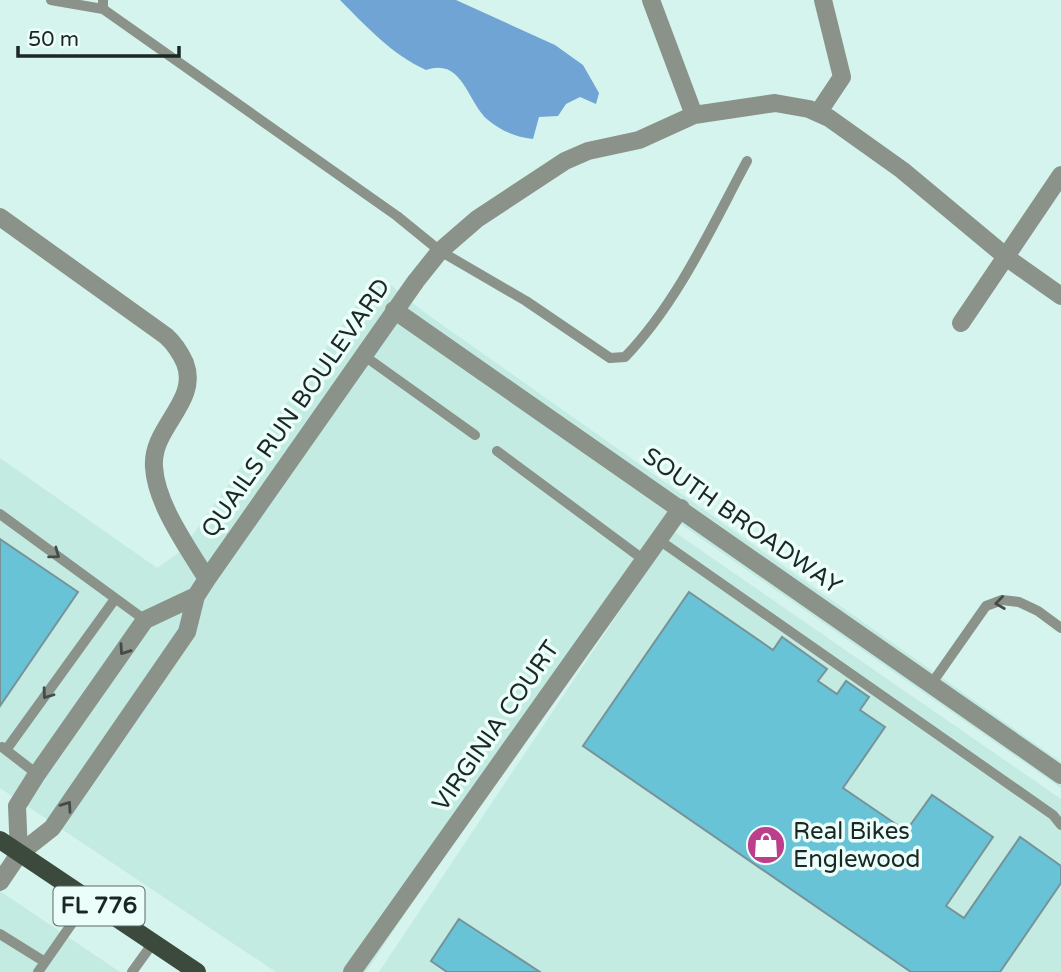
<svg xmlns="http://www.w3.org/2000/svg" width="1061" height="972" viewBox="0 0 1061 972" font-family="'Varela Round',sans-serif">
  <style>
    .built { fill: #c3ebe2 }
    .water { fill: #6fa4d4 }
    .building { fill: #69c3d7; stroke: #77939a; stroke-width: 2 }
    .lines { fill: none; stroke-linecap: round; stroke-linejoin: round }
    .service { stroke: #8a928a; stroke-width: 10 }
    .minor { stroke: #8a928a; stroke-width: 18 }
    .primary { stroke: #3b4a3d; stroke-width: 18 }
    .oneway { stroke: #424c48 }
    .labels { text-anchor: middle; dominant-baseline: central; stroke-width: 7; stroke-linejoin: round; paint-order: stroke }
    .shield { fill: #ecfefa; stroke: #5a6865; stroke-width: 2 }
    .shield-label { font-size: 23px; font-weight: bold; fill: #1b2725 }
    .street-label { font-size: 24px; fill: #1b2725; stroke: #ecfefa }
    .poi-label { font-size: 24px; fill: #1b2725; stroke: #ecfefa; text-anchor: start }
  </style>
  <rect width="100%" height="100%" fill="#d5f4ed"/>
  <path class="built" d="M378,275L424,312L1061,762V788L679,523L664,525L366,972H276L0,788V458L157,568L181,551Z
    M673,531L1061,799V972H379Z
    M0,891L120,972H0Z"/>
  <path class="water" d="M340,0H456L555,45L583,65L599,93L596,104L580,97L566,104L558,116L539,117L533,139C516,137 501,131 488,120C467,102 463,57 426,70C391,54 366,26 340,0Z"/>
  <path class="building" d="M0,539L78,592L0,706Z
    M689,592L773,650L782,637L827,669L818,681L837,694L846,681L869,697L860,710L885,727L843,788L906,831L932,795L993,837L946,906L964,918L1020,837L1061,866V883L1000,972H911L583,746Z
    M459,919L540,972H447L431,961Z"/>
  <g class="lines">
    <path class="service" d="M51,0L103,9V0
      M103,9L397,216L440,251L526,301L610,358L625,357C678,302 711,228 747,161
      M363,355L475,435
      M497,451L644,560
      M0,514L145,620
      M659,540L1053,815L1061,825
      M932,683L986,606L1002,600L1019,602L1038,611L1061,628
      M2,747L37,774
      M6,750L115,599
      M0,934L45,962
      M38,972L89,899
      M132,972L153,943"/>
    <path class="minor" d="M651,0L694,115
      M818,113L842,77L823,0
      M0,217L166,336C175,344 180,352 185,363C200,402 151,427 154,467C156,504 188,548 207,579
      M394,310L1061,775
      M961,323L1061,175
      M19,854L17,806L37,774L145,620L196,596
      M0,882L19,854L52,828L187,632L196,596L207,579L416,281L440,251L477,219L565,161L588,151L639,140L694,115L775,103L809,109L829,118L902,170L1010,260L1061,296
      M352,972L681,508"/>
    <path class="primary" d="M0,840L197,972"/>
  </g>
  <defs><path id="oneway-chevron" d="M-2-3.5L2.5 0L-2 3.5" fill="none" stroke-width="1.6" stroke-linecap="round" stroke-linejoin="round" transform="scale(1.75)"/></defs>
  <g class="oneway">
    <use href="#oneway-chevron" transform="translate(55 554) rotate(36)"/>
    <use href="#oneway-chevron" transform="translate(1000 603) rotate(172)"/>
    <use href="#oneway-chevron" transform="translate(124 650) rotate(125)"/>
    <use href="#oneway-chevron" transform="translate(47 694) rotate(126)"/>
    <use href="#oneway-chevron" transform="translate(67 806) rotate(-55)"/>
  </g>
  <defs>
    <g id="shop-disc" transform="scale(2.0125)"><circle r="9.5" fill="#bd3f8c" stroke="#ecfefa"/><path d="M-5-2.5h2.3a2.7 3.5 0 0 1 5.4 0H5L5.5 6h-11ZM-1.5-2.5h3a1.5 2.3 0 0 0-3 0Z" fill="#fff"/></g>
  </defs>
  <g fill-rule="evenodd">
    <use href="#shop-disc" x="766" y="845"/>
  </g>
  <g class="labels">
    <rect class="shield" x="53.5" y="886.5" width="91" height="39" rx="5"/>
    <g class="shield-label">
      <text x="99" y="906">FL 776</text>
    </g>
    <g class="street-label">
      <text transform="translate(296 408) rotate(-55)">QUAILS RUN BOULEVARD</text>
      <text transform="translate(742 521) rotate(35)">SOUTH BROADWAY</text>
      <text transform="translate(496 726) rotate(-55)">VIRGINIA COURT</text>
    </g>
    <g class="poi-label">
      <text x="793" y="831">Real Bikes<tspan x="793" dy="28">Englewood</tspan></text>
    </g>
  </g>
  <path d="M18 46v10h161v-10" fill="none" stroke="#1b2725" stroke-width="3.5"/>
  <text x="28" y="46" font-size="21" fill="#1b2725" stroke="#ecfefa" stroke-width="5" paint-order="stroke">50 m</text>
</svg>
